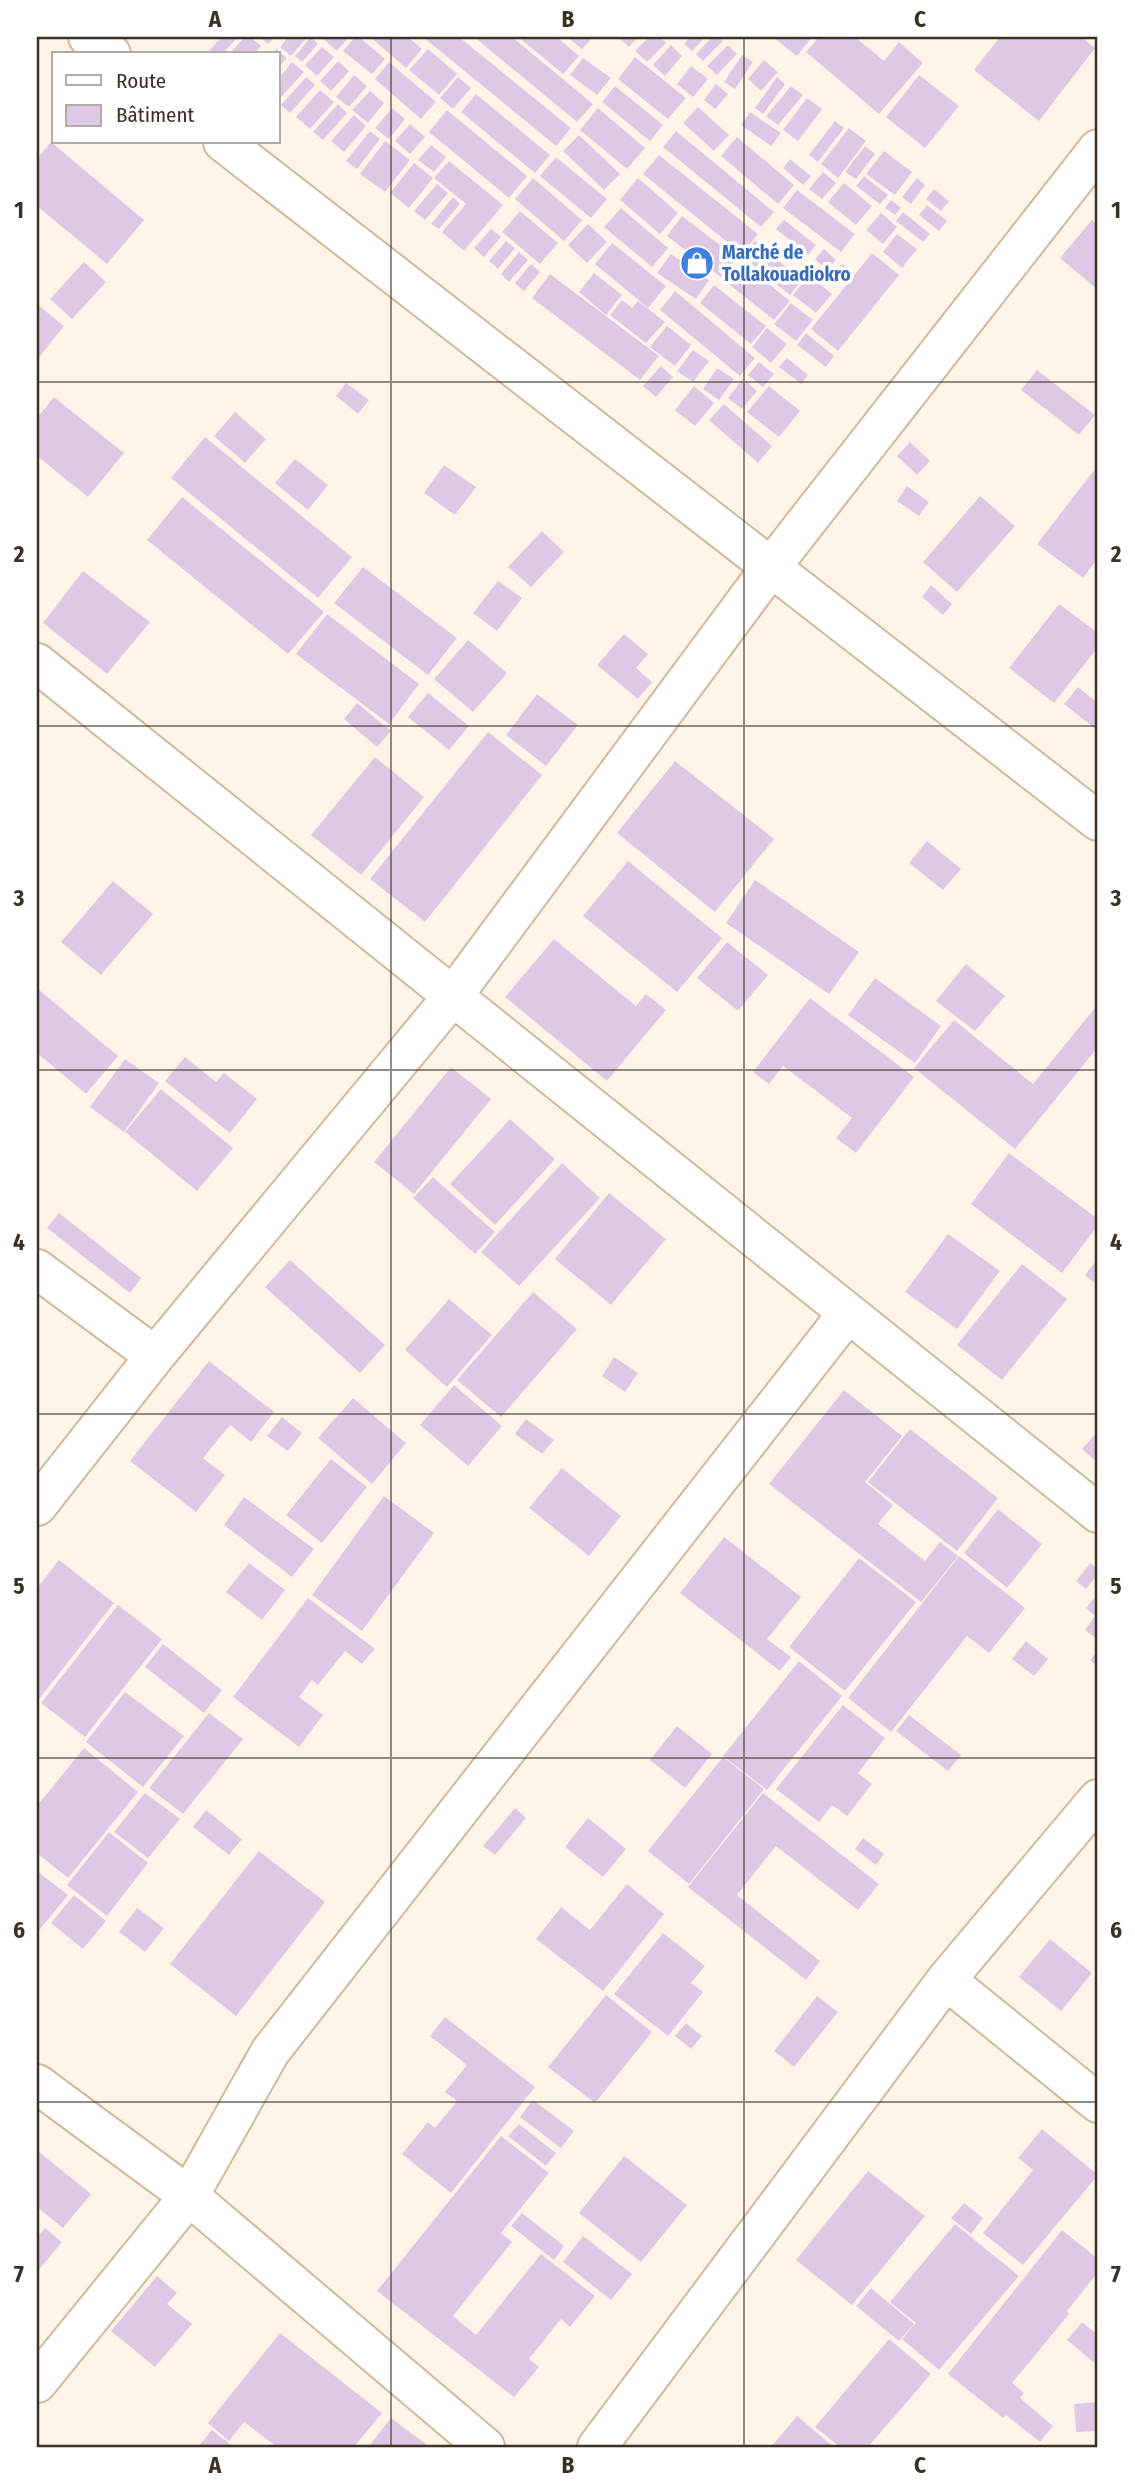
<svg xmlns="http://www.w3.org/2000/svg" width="1135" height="2484" viewBox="0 0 1135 2484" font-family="'Fira Sans Condensed',sans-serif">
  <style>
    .building { fill: #dfc7e6 }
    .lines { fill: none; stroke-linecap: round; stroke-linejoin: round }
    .minor-casing { stroke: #d2b89b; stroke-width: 42 }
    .tertiary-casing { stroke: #d2b89b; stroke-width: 42 }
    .minor { stroke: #fff; stroke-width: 38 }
    .tertiary { stroke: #fff; stroke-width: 38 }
    .grid { fill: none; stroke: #3a3024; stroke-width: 2; stroke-opacity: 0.55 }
    .labels { text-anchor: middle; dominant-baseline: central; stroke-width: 7; stroke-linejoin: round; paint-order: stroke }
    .shop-label { font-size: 19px; font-weight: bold; fill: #366cbe; stroke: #fff; text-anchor: start }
    .neatline { fill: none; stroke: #3a3024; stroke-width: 2.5 }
    .grid-label { font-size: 23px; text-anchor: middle; font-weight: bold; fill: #3a3024 }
  </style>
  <rect width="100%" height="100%" fill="#fff4e8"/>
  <path class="building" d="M222,37H238L222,54H211L208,52Z
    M245,37H250L261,46L254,54H229Z
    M260,37H275L268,44Z
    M288,37H307L291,56L280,47Z
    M311,37L318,44L302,62L295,56Z
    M321,37H349L337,51Z
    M355,37H359L385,59L372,74L343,51Z
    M370,37H408L422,49L406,68Z
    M423,37H459L571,128L556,146Z
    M474,37H512L593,104L577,122Z
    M518,37H557L579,56L563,74Z
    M567,37H593L582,49Z
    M618,37H638L629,47Z
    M649,37H660L666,43L647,62L635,51Z
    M690,37H705L692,51L684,44Z
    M712,37H719L723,41L703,61L696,54Z
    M773,37H812L797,56Z
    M819,37H855L884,61L899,42L923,63L879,114L806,52Z
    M1000,37H1081L1095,48L1039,121L974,70Z
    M671,45L682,56L665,76L653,65Z
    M728,45L737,54L717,75L707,66Z
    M322,47L334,57L317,76L305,65Z
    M276,49L287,58L278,68V54H272Z
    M428,49L457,74L439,95L409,70Z
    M742,55L753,62L735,89L724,82Z
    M635,57L686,98L668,119L618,79Z
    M583,58L611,78L597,95L570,75Z
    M764,60L778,72L761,91L748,79Z
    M338,61L349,71L331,91L320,81Z
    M292,62L304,72L278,101V79Z
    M389,62L436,102L421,119L375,79Z
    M691,66L708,79L693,97L677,84Z
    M354,75L367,86L349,107L336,97Z
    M919,75L959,106L925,148L886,117Z
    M306,77L315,85L290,113L281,105Z
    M458,77L471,88L453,109L440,98Z
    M777,77L785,84L763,114L755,108Z
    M716,84L728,94L715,109L704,100Z
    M615,86L663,125L650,141L602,102Z
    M791,86L803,95L778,125L766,116Z
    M320,90L334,102L310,129L296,117Z
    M370,91L384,103L368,123L352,110Z
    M476,94L550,155L535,173L461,112Z
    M807,98L822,109L798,141L783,130Z
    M338,104L347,113L323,140L313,132Z
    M698,107L729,135L714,151L683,123Z
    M392,108L405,119L389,139L375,128Z
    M598,108L645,148L627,169L580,130Z
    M447,110L527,176L509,198L429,132Z
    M750,112L781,133L771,146L741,125Z
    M354,115L366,126L344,152L331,141Z
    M835,121L844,128L818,162L809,155Z
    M410,124L425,137L410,154L395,141Z
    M849,128L866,141L838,178L821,164Z
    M370,131L380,139L357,169L346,161Z
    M676,131L774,212L761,227L663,147Z
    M579,135L620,174L604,190L563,151Z
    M737,137L794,185L778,204L721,156Z
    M385,141L410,160L385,192L360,174Z
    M51,142L144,220L107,264L37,206V159Z
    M431,145L446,157L434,172L418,160Z
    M865,146L875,154L856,179L845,172Z
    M884,151L912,172L895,195L866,174Z
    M659,155L758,234L742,254L643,174Z
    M556,157L607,199L591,218L540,176Z
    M790,159L811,176L803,185L783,168Z
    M449,161L503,205L464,251L442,232L466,204L434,178Z
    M414,163L433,178L409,208L390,193Z
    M823,172L836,183L822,199L809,189Z
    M864,176L888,195L880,204L856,186Z
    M533,178L582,220L564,241L515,199Z
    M638,178L678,213L660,234L620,200Z
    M917,178L925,185L911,204L902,197Z
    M844,183L872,206L856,225L828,202Z
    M437,184L448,193L425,220L414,211Z
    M934,189L949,201L941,211L926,199Z
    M797,190L855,234L841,252L783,208Z
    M453,197L460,204L439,229L431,224Z
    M891,200L901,208L895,215L885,208Z
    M927,205L947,221L939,231L919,215Z
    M621,208L668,248L652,267L604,227Z
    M520,211L558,243L540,264L502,232Z
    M903,212L930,234L923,242L896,221Z
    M881,213L897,227L883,244L866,230Z
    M682,216L737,258L722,278L667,236Z
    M784,220L816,245L808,255L776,229Z
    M1092,220L1098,225V290L1060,258Z
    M588,224L607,242L587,263L568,245Z
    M491,229L501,237L484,257L474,248Z
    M897,234L917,249L902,268L883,252Z
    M506,241L515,248L498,269L489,261Z
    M755,241L802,280L790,295L742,257Z
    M612,243L666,286L648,308L595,264Z
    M824,249L836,260L827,270L815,259Z
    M519,252L528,260L509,282L501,274Z
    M872,253L899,275L838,351L811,329Z
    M671,254L709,280L696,299L657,273Z
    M84,262L106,282L72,319L50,299Z
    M742,263L790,301L774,320L726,282Z
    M531,264L540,272L524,291L515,283Z
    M842,264L850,271L840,282L832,275Z
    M594,273L622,295L606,315L579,292Z
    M550,274L659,356L640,380L532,298Z
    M809,275L832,294L816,313L793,295Z
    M714,285L766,326L751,344L700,303Z
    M675,291L755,358L740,376L660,310Z
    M622,300L632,308L638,301L665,322L646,343L610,315Z
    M791,303L813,320L796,341L774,324Z
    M37,304L64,326L37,360Z
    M667,326L691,345L675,366L650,347Z
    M767,328L787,344L771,363L752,347Z
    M806,333L834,356L826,367L797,345Z
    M693,350L709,361L693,382L677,371Z
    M787,358L808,375L801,384L779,367Z
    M759,362L774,374L763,387L748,375Z
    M661,366L673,377L656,397L643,386Z
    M717,368L734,379L719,400L703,389Z
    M1037,370L1095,415L1079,435L1021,390Z
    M743,379L757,391L742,409L728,398Z
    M346,383L369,400L358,414L336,396Z
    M694,386L714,403L695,426L675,410Z
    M769,386L800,411L779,437L747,412Z
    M54,397L124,453L88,497L37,456V418Z
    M724,404L772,446L758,463L709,420Z
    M235,412L266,439L245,463L214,436Z
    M205,437L352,557L318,598L171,478Z
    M910,442L930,461L917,475L897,456Z
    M295,459L328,485L308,510L275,483Z
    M444,465L476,487L455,515L424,493Z
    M1098,465V558L1083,578L1037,544Z
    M907,486L929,502L919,516L897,501Z
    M980,496L1015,526L957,592L923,562Z
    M182,497L324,612L288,654L147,540Z
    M542,531L564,552L531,587L508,567Z
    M363,567L457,638L428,675L334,603Z
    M83,571L150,622L107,674L43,623Z
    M498,581L522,598L497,631L473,613Z
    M931,585L952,604L943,615L922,597Z
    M1059,604L1098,633V647L1054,703L1009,668Z
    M327,614L419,684L389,724L296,654Z
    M624,634L648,654L636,668L652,682L638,699L597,665Z
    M468,640L507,673L473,712L434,679Z
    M1078,687L1098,703V731L1064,704Z
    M428,693L469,726L449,750L408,717Z
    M537,694L578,725L546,766L506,735Z
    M357,703L391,731L377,747L344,719Z
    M488,732L542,775L425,922L370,879Z
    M375,757L424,797L361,875L311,835Z
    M675,761L774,839L715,912L617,833Z
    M927,841L961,869L943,890L909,863Z
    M628,861L722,938L677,992L583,916Z
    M755,880L859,952L829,994L726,923Z
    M113,881L153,914L101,975L61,942Z
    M554,939L636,1006L646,994L666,1010L607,1081L505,997Z
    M727,942L768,975L738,1011L697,978Z
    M966,964L1005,996L975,1031L936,1001Z
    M875,978L941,1026L915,1063L848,1015Z
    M37,988L118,1056L86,1094L37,1053Z
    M810,998L914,1077L856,1153L836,1138L852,1118L783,1066L769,1084L753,1072Z
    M1098,1004V1047L1015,1149L914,1068L954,1020L1033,1084Z
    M185,1057L216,1082L224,1073L257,1099L230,1133L165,1081Z
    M125,1059L159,1083L124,1132L90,1107Z
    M451,1067L491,1099L414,1194L374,1162Z
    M161,1089L233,1148L197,1191L125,1132Z
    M510,1119L555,1159L495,1225L450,1184Z
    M1009,1153L1098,1219V1225L1062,1273L971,1204Z
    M562,1163L600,1198L519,1286L481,1252Z
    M433,1177L495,1232L475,1254L413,1198Z
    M609,1193L666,1239L611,1305L555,1259Z
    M59,1213L141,1278L130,1293L47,1228Z
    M948,1234L1000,1271L957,1329L905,1292Z
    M1098,1258V1286L1085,1275Z
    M290,1260L385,1345L360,1373L265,1287Z
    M1022,1264L1067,1299L1002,1380L957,1345Z
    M533,1292L577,1329L501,1417L457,1380Z
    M449,1299L492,1335L447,1387L405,1350Z
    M614,1357L638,1373L625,1392L602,1376Z
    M209,1361L274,1412L251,1442L230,1425L203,1458L225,1475L196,1512L130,1461Z
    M454,1385L502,1426L468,1466L420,1425Z
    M844,1390L902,1436L865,1482L893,1505L878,1524L925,1561L940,1542L958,1556L921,1602L769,1484Z
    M353,1398L406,1443L372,1484L318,1438Z
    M282,1417L302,1433L288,1451L267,1436Z
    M526,1419L554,1440L542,1454L515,1434Z
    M910,1429L998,1498L957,1551L868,1482Z
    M1098,1431V1463L1082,1449Z
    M331,1459L367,1487L322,1543L286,1515Z
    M562,1468L621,1516L589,1556L529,1508Z
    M384,1496L434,1533L362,1631L312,1595Z
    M244,1497L314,1549L292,1577L224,1525Z
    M998,1509L1042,1544L1007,1588L964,1553Z
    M724,1537L801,1597L767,1639L791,1657L780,1671L680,1593Z
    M959,1556L1025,1608L989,1653L967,1636L891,1732L848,1698Z
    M859,1558L916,1602L845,1691L789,1647Z
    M59,1560L114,1603L37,1702V1588Z
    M249,1563L285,1590L262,1620L226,1592Z
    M1090,1563L1098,1569V1574L1086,1589L1076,1581Z
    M1098,1593V1640L1085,1630L1095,1616L1086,1608Z
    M308,1598L375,1649L362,1664L345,1651L318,1685L312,1680L299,1697L323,1715L299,1747L233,1697Z
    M118,1605L162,1639L85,1737L41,1703Z
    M1026,1641L1048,1659L1034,1676L1012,1659Z
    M163,1644L222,1690L204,1713L145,1667Z
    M1098,1650V1667L1090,1660Z
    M799,1661L842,1696L767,1790L723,1756Z
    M125,1692L184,1736L143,1787L86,1742Z
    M843,1705L885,1738L858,1773L872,1784L847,1816L832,1805L819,1822L776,1789Z
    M209,1713L243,1739L183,1814L149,1788Z
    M909,1715L961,1755L948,1771L896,1731Z
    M677,1726L712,1754L685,1788L650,1760Z
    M84,1748L138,1792L68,1878L37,1853V1806Z
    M723,1757L764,1789L689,1884L648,1851Z
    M145,1793L180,1819L148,1858L114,1832Z
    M763,1793L879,1884L858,1910L776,1846L737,1895L820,1961L806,1980L688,1887Z
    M515,1808L526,1818L495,1855L483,1846Z
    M206,1810L242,1839L229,1855L193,1827Z
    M588,1818L626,1849L603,1877L565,1847Z
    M109,1832L148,1863L107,1916L67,1885Z
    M863,1838L884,1854L876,1865L855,1849Z
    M259,1851L325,1902L236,2016L170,1964Z
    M37,1871L68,1895L37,1933Z
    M627,1884L664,1914L603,1991L536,1939L561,1907L590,1930Z
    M74,1895L106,1921L83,1949L51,1923Z
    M137,1908L164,1928L145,1952L119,1932Z
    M663,1933L705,1966L691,1983L703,1992L668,2036L614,1994Z
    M1050,1939L1092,1973L1061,2011L1019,1977Z
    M606,1995L652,2032L595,2103L548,2067Z
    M817,1996L838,2012L794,2067L774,2051Z
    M445,2017L535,2087L451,2193L402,2154L428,2122L435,2128L457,2101L445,2092L467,2065L430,2036Z
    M686,2023L702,2036L691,2049L675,2036Z
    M533,2100L574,2131L561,2148L520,2117Z
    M519,2124L556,2153L546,2166L508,2136Z
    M1042,2129L1098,2175L1023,2265L983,2233L1033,2170L1018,2158Z
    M501,2136L549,2173L501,2233L512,2242L453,2316L476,2335L541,2254L595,2296L570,2327L561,2319L529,2359L539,2367L514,2397L377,2291Z
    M37,2150L91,2194L63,2228L37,2207Z
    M624,2156L687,2205L641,2262L579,2213Z
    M868,2171L925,2216L852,2305L796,2260Z
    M964,2203L983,2218L971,2234L951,2218Z
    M522,2213L564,2246L554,2260L511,2226Z
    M955,2224L1019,2276L939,2370L902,2339L916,2323L890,2302Z
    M45,2228L62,2242L37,2272V2237Z
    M1062,2230L1098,2259V2272L1067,2311L1069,2314L1012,2383L1024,2393L1020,2398L1053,2426L1040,2442L1006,2415L1003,2418L948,2374Z
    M583,2236L632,2274L611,2300L563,2262Z
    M157,2276L177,2293L167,2304L192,2324L155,2367L111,2331Z
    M871,2288L914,2324L899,2341L856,2306Z
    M1082,2322L1098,2335V2366L1067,2340Z
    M280,2333L382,2413L354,2447H277L244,2422L229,2441L208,2423Z
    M889,2339L931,2374L868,2447H840L815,2427Z
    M1098,2402V2431L1076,2432L1074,2404Z
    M797,2416L834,2447H771Z
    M391,2418L430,2447H368Z
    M212,2430L234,2447H198Z"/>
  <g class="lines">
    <g class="minor-casing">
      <path id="minor" d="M37,663L1098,1513
        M37,1269L155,1356
        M37,1506L155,1356L453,996L771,567L1098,149
        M946,1980L1098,2103
        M37,2084L189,2196L485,2447
        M37,2383L189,2196L270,2052L848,1313
        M597,2447L946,1980L1098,1799"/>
    </g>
    <g class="tertiary-casing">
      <path id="tertiary" d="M88,37L111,54
        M223,142L1098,821"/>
    </g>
    <use href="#minor" class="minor"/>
    <use href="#tertiary" class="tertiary"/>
  </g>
  <path class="grid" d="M391,37V2447M744,37V2447M37,382H1098M37,726H1098M37,1070H1098M37,1414H1098M37,1758H1098M37,2102H1098"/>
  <defs>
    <g id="shop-disc" transform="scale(1.75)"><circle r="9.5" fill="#3f7fe0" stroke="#fff"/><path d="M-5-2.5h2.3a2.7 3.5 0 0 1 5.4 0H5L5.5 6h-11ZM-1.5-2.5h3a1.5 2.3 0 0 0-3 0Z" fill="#fff"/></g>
  </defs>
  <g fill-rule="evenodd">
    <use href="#shop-disc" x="697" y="263"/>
  </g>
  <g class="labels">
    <g class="shop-label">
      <text x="722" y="252">Marché de<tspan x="722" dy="22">Tollakouadiokro</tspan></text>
    </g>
  </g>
  <rect width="1135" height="2484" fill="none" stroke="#ffffff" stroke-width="77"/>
  <rect x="52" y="52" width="228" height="91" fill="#ffffff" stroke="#b0aca7" stroke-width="2"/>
  <rect x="66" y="75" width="35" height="10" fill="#ffffff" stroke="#b0aca7" stroke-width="2"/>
  <text x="116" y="88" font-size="21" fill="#3a3024">Route</text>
  <rect x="66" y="105" width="35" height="21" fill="#dfc7e6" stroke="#b0aca7" stroke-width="2"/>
  <text x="116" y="122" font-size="21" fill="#3a3024">Bâtiment</text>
  <rect x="38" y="38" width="1058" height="2408" class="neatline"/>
  <g class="grid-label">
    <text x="215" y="27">A</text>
    <text x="568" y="27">B</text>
    <text x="920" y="27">C</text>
    <text x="19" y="218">1</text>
    <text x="1116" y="218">1</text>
    <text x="19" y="562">2</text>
    <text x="1116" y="562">2</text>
    <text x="19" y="906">3</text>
    <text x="1116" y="906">3</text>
    <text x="19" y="1250">4</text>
    <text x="1116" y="1250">4</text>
    <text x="19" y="1594">5</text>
    <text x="1116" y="1594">5</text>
    <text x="19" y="1938">6</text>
    <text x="1116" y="1938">6</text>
    <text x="19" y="2282">7</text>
    <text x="1116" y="2282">7</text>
    <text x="215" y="2473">A</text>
    <text x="568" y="2473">B</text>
    <text x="920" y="2473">C</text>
  </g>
</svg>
